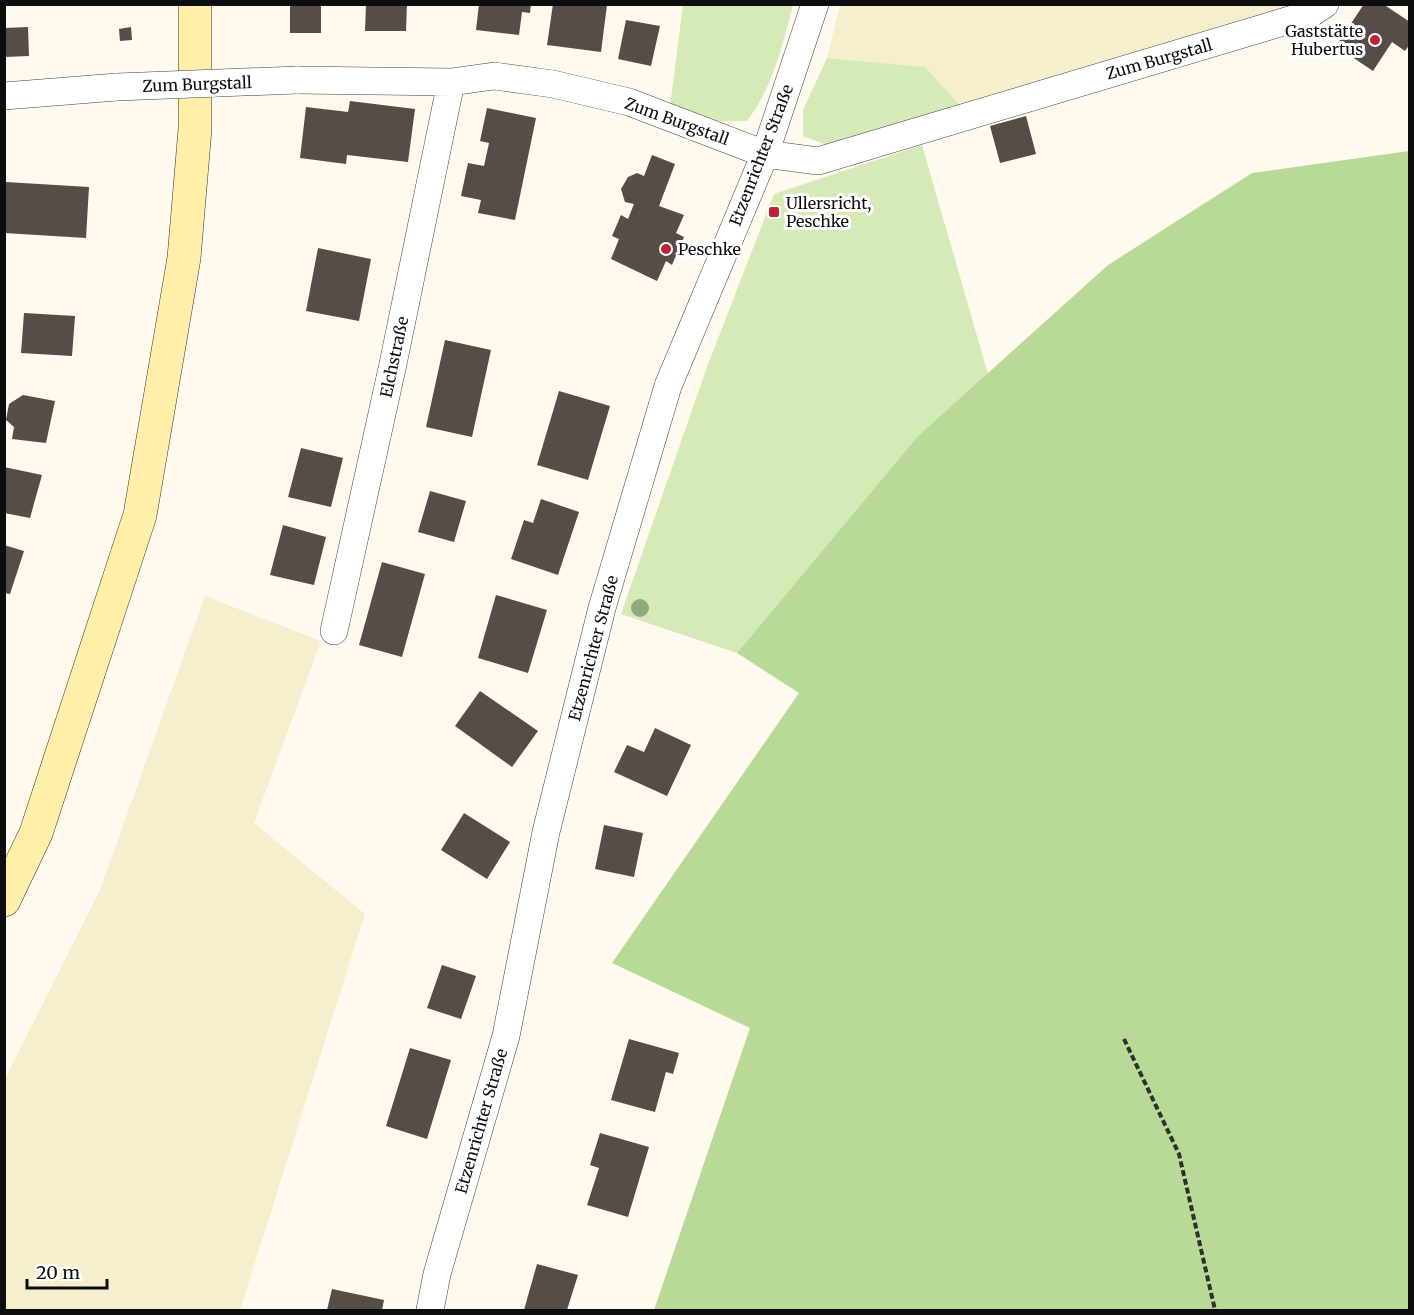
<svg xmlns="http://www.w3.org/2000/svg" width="1414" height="1315" viewBox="0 0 1414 1315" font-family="Merriweather,serif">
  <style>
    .farmland { fill: #f5efcd }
    .green { fill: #d5eab7 }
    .forest { fill: #b9da96 }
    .building { fill: #564d49 }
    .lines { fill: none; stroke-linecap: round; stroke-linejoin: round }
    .street-casing { stroke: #404040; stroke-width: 28 }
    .secondary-casing { stroke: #2f2f2f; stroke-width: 34 }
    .path { stroke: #2f2f2f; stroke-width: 4; stroke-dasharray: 6 3; stroke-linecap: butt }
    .street { stroke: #fff; stroke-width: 27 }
    .secondary { stroke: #ffefa8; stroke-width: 33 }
    .street-bridge-casing { stroke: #404040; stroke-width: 28; stroke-linecap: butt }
    .street-bridge { stroke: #fff; stroke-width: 27 }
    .tree { fill: #8ea97b }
    .poi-dot { fill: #bf2436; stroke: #fff; stroke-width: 2 }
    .labels { text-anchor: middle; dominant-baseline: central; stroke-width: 6; stroke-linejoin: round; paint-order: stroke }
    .poi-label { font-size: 16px; fill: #0d0d0d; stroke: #fff; text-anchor: start }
    .street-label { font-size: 16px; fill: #0d0d0d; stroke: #fff }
  </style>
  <rect width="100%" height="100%" fill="#fffaed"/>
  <path class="farmland" d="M840,5H1325L969,115L925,67L827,58Z
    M205,596L321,641L254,823L365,914L240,1310H5V1079L100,890Z"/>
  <path class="green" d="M683,5H793C782,46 773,87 747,121H710L670,106Z
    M827,58L925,67L969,115L827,145L803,136V110Z
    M922,145L988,374L917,437L737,653L621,614L707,367L774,194Z"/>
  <path class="forest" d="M1409,151V1310H654L750,1028L612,963L799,693L737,653L917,437L1108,265L1252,173Z"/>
  <path class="building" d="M290,4H321V33H290Z
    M366,4H407L406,31H365Z
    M479,4H531L530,13L522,12L519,35L476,30Z
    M553,4L607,5L601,52L547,45Z
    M1364,4H1383L1410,22V44L1405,51L1392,42L1373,71L1336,46Z
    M626,20L660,26L651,66L618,59Z
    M28,27L29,56L4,57V28Z
    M131,27L132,40L120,41L119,29Z
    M350,101L415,109L408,162L347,155L346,164L300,158L306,107L348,112Z
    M487,108L536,118L515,220L478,213L481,200L461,196L468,163L484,166L489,143L480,141Z
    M1026,116L1036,154L1000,163L990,126Z
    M652,155L675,164L659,206L684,215L676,233L684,237L672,265L666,261L657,281L611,259L619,239L612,236L621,215L628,219L634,204L625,202L621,189L628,177L637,173L644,176Z
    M6,182L89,187L86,238L4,233Z
    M318,248L371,259L359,321L306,311Z
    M24,313L75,316L72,356L21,353Z
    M445,340L491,350L472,437L426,427Z
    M559,391L610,406L588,480L537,465Z
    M23,395L55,401L46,443L12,439L14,427L6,420L9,404Z
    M301,448L343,458L331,507L288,497Z
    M4,467L42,475L30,518L4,513Z
    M430,491L466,501L454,542L418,532Z
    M541,499L579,512L558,575L511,559L524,520L533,523Z
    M283,525L326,537L314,585L270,575Z
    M4,545L24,551L10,594L4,593Z
    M382,562L425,574L402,657L359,645Z
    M496,595L547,610L528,673L478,658Z
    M480,691L538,731L512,767L455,726Z
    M655,728L691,745L667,796L614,772L627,745L644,752Z
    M464,813L510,842L487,879L441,850Z
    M604,825L643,833L634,877L595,869Z
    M442,965L476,976L461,1019L427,1008Z
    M629,1039L679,1053L673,1074L666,1072L655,1112L611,1100Z
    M410,1048L451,1060L427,1139L386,1126Z
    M600,1133L649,1147L628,1217L587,1205L599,1168L590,1165Z
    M537,1264L578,1275L567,1310H524Z
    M332,1289L384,1300L382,1310H327Z"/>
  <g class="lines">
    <g class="street-casing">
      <path id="street" d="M296,80L451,82L494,76L553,84L629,102L765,154L818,161L1310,14L1325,4
        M4,96L117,87
        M334,631L393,364L451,82
        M430,1310L437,1274L506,1036L546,832L602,608L668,386L765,154L815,4"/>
    </g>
    <g class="secondary-casing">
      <path id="secondary" d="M4,900L36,833L140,515L184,258L195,129V4"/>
    </g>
    <path class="path" d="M1124,1039L1179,1154L1215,1310"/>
    <use href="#street" class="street"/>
    <use href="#secondary" class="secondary"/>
    <g class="street-bridge-casing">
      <path id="street-bridge" d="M117,87L296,80"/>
    </g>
    <use href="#street-bridge" class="street-bridge"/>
  </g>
  <circle class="tree" cx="640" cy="608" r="9"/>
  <g class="poi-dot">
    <circle cx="1375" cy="40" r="6"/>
    <rect x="768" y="206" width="12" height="12" rx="3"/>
    <circle cx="666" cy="249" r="6"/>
  </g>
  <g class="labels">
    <g class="poi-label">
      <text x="1363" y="31" text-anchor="end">Gaststätte<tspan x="1363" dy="18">Hubertus</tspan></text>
      <text x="786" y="203">Ullersricht,<tspan x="786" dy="18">Peschke</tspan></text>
      <text x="678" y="249">Peschke</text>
    </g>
    <g class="street-label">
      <text transform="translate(1159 59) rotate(-16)">Zum Burgstall</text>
      <text transform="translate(197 84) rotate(-2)">Zum Burgstall</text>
      <text transform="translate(677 121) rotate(20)">Zum Burgstall</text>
      <text transform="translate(761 155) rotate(-69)">Etzenrichter Straße</text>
      <text transform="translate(394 357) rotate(-78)">Elchstraße</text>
      <text transform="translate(593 648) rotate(-75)">Etzenrichter Straße</text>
      <text transform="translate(481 1121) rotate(-74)">Etzenrichter Straße</text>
    </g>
  </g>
  <rect width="1414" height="1315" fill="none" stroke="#0d0d0d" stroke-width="12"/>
  <path d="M27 1279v9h80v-9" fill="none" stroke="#0d0d0d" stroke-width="3"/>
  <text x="36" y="1279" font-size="18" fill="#0d0d0d" stroke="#ffffff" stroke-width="4.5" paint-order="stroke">20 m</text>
</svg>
